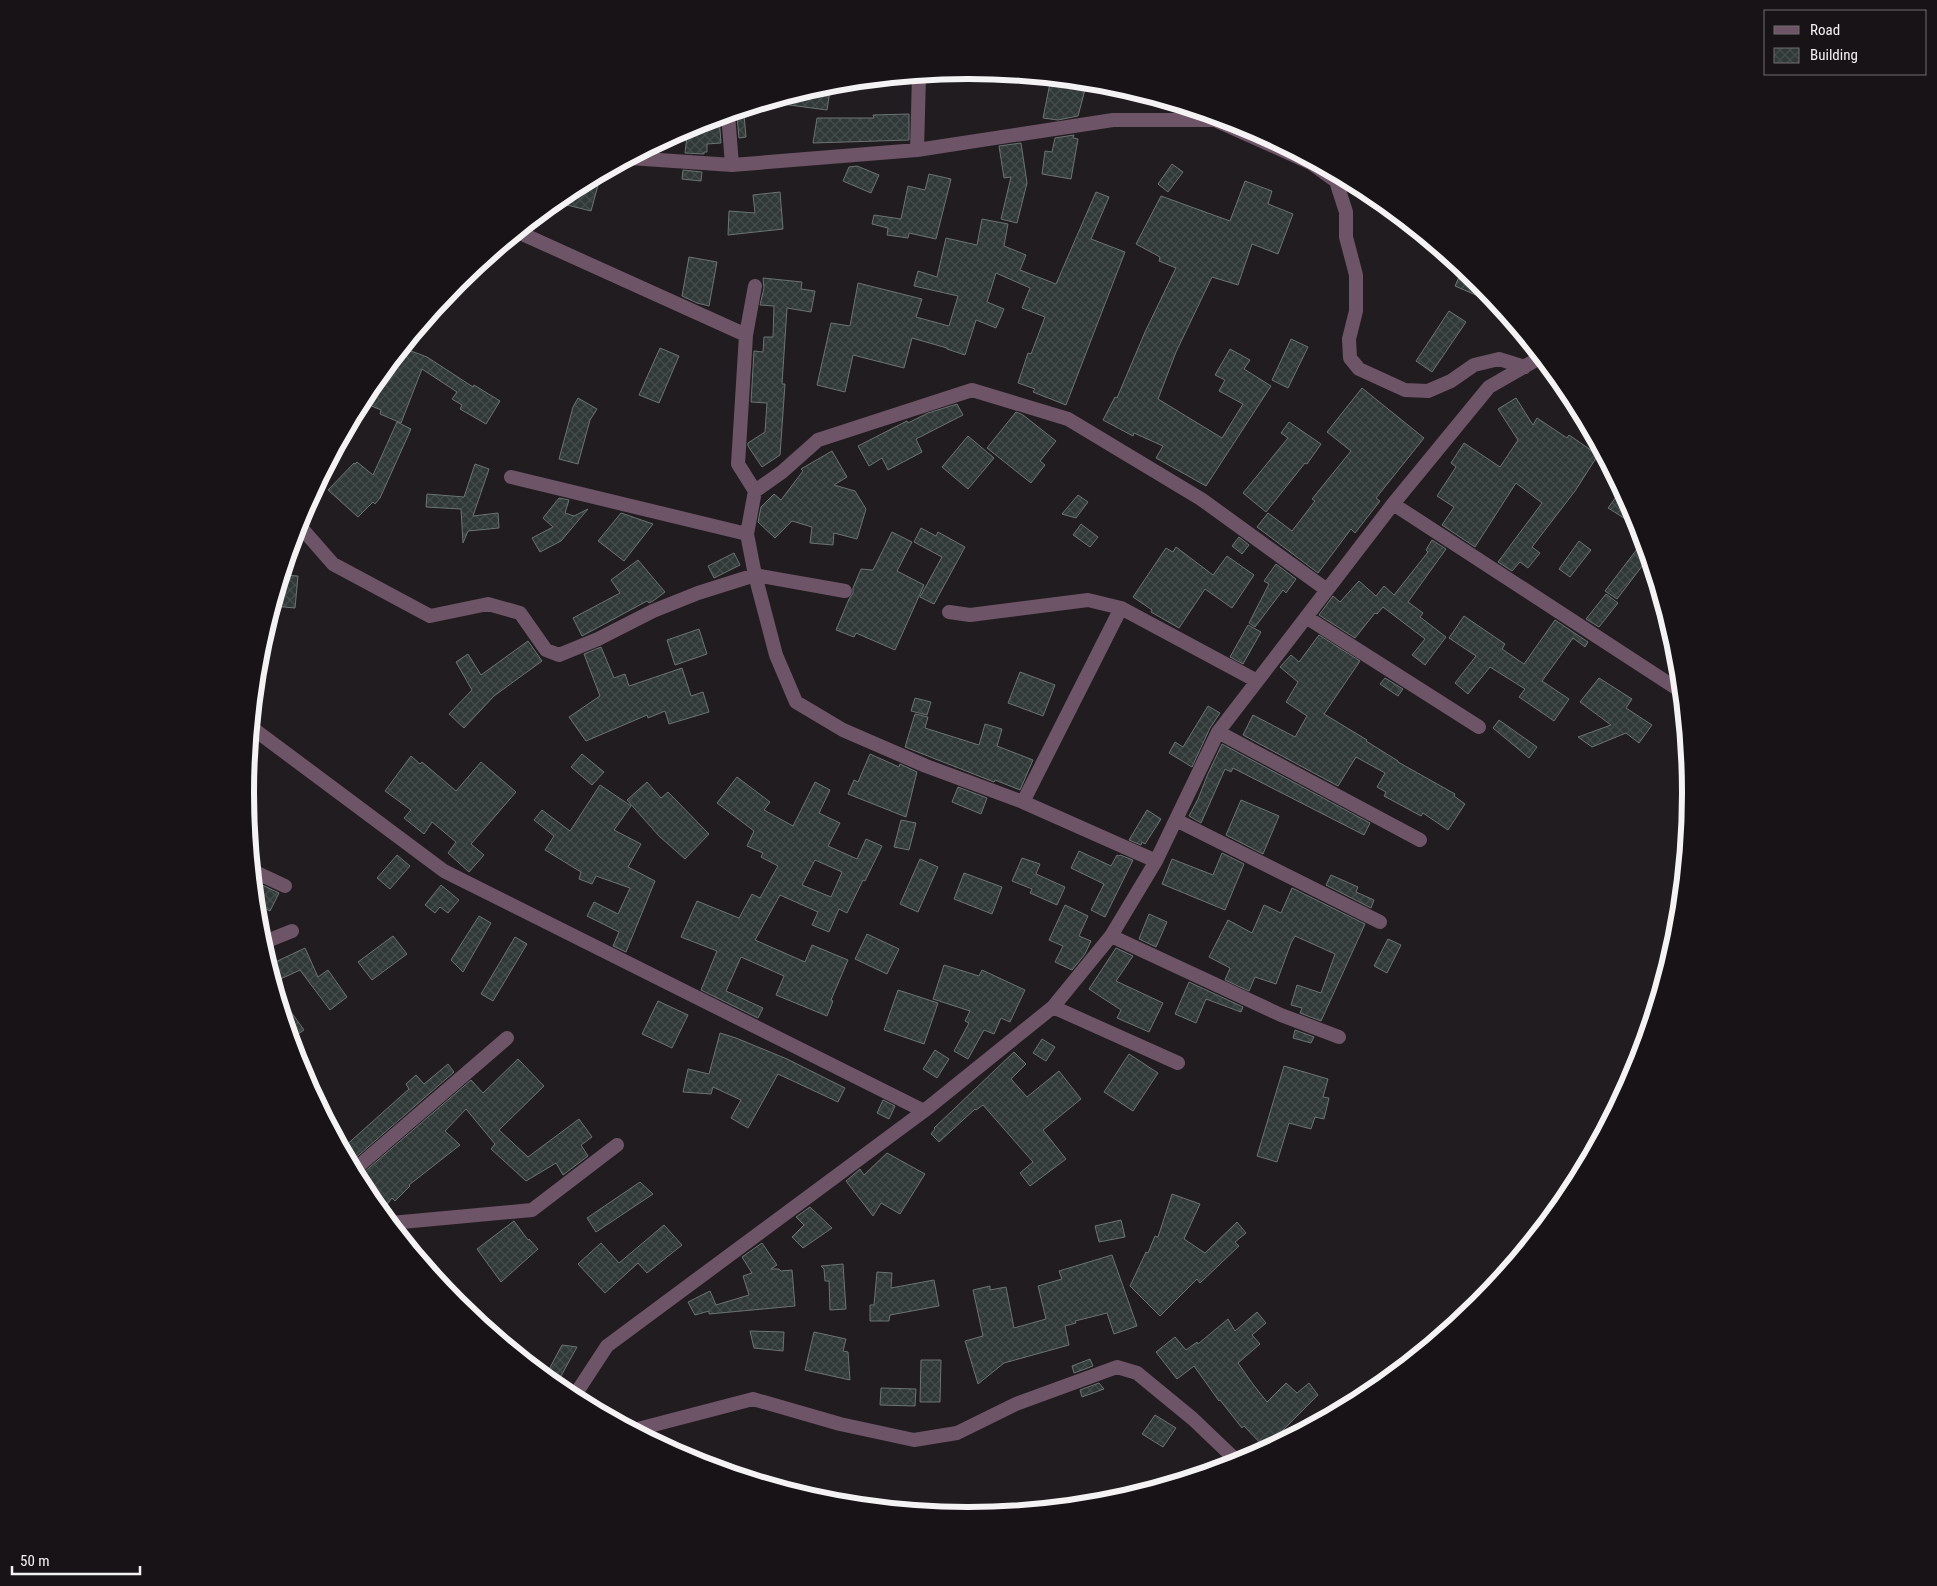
<svg xmlns="http://www.w3.org/2000/svg" width="1937" height="1586" viewBox="0 0 1937 1586" font-family="'Roboto Condensed',sans-serif">
  <style>
    .building { fill: url(#building-cross-hatch); stroke: #6b7373; fill-rule: evenodd }
    .lines { fill: none; stroke-linecap: round; stroke-linejoin: round }
    .minor { stroke: #6e5467; stroke-width: 14 }
    .rim { fill: none; stroke: #f5f2f4; stroke-width: 6 }
  </style>
  <defs>
    <pattern id="building-cross-hatch" width="8" height="8" patternUnits="userSpaceOnUse" patternTransform="scale(1.25)"><rect width="8" height="8" fill="#313838"/><path d="M0 0l8 8M0 8l8-8" fill="none" stroke="#454c4c"/></pattern>
  </defs>
  <rect width="100%" height="100%" fill="#211c20"/>
  <path class="building" d="M1051,78L1087,82L1078,116L1058,120L1043,118Z
    M831,84L827,110L767,102L828,84Z
    M909,114V140L813,143L817,118H874L873,115Z
    M744,115L746,137L739,138L737,116Z
    M719,117L721,143L707,144V152H704V154L685,153L688,127Z
    M1074,135L1073,138L1078,139L1071,179L1042,174L1045,151L1052,152L1055,138Z
    M1021,143L1027,183L1017,223L1001,219L1011,177L1004,178L999,146Z
    M1172,164L1183,172L1168,192L1158,184Z
    M857,166L879,175L871,193L843,181L849,167Z
    M683,170L702,172L701,181L682,179Z
    M601,174L591,211L555,202L567,192Z
    M929,174L951,179L936,239L909,233L908,238L887,235L888,228L872,224L874,215L901,219L908,186L925,190Z
    M1245,181L1272,191L1268,204L1293,214L1278,254L1252,244L1238,285L1212,277L1176,352L1158,399L1222,438L1243,404L1219,391L1225,380L1215,375L1230,349L1250,360L1244,369L1271,386L1206,486L1156,458L1163,446L1134,433L1133,436L1103,420L1115,397L1117,398L1145,332L1176,268L1159,261L1160,257L1136,244L1161,196L1230,221Z
    M780,192L783,229L728,235L729,211L755,213L753,195Z
    M1096,192L1109,197L1091,239L1125,252L1066,405L1033,392L1035,389L1018,383L1028,353L1031,354L1045,317L1022,308L1030,288L996,273L987,302L1004,309L996,328L976,320L965,355L947,349V348L912,338L904,368L853,355L845,392L817,385L831,323L850,326L858,283L922,299L916,317L949,326L958,296L914,286L918,271L937,277L946,238L977,245L982,219L1008,224L1004,246L1026,255L1020,270L1056,284Z
    M689,257L717,262L709,306L697,303L682,296Z
    M1463,268L1480,282L1499,305L1455,286Z
    M763,278L802,282L801,289L815,291L811,312L787,308L782,384H785L780,455L762,467L748,446V443L765,432L767,403L751,402L754,351L763,352L764,337H773L774,306L760,305L764,288Z
    M1449,311L1466,322L1432,372L1416,361Z
    M1291,339L1308,347L1288,388L1272,380Z
    M403,348L427,357L473,387L474,385L500,401L486,424L460,409L462,405L452,399L457,392L422,369L401,423L380,414L381,410L362,402L368,391Z
    M660,348L679,356L659,403L639,395Z
    M1362,388L1424,438L1376,498L1380,501L1355,533L1351,529L1318,573L1257,527L1268,513L1292,531L1315,501L1312,499L1351,451L1327,432Z
    M578,398L597,409L590,420L578,464L559,459L573,407Z
    M1516,398L1533,425L1537,418L1567,438L1569,435L1598,455L1575,491L1532,547L1540,553L1528,568L1520,562L1512,571L1498,562L1542,503L1516,483L1475,547L1442,525L1454,507L1437,496L1456,467L1451,463L1464,443L1500,467L1518,440L1498,409Z
    M957,404L963,415L916,439L922,452L888,470L882,458L869,466L858,446L907,421L908,423L928,413Z
    M1016,412L1023,415L1056,441L1040,461L1045,465L1031,483L987,448Z
    M397,422L411,429L380,498L375,504L373,502L358,517L328,490L354,463L355,464L357,462L373,475Z
    M1289,422L1321,444L1307,464L1305,463L1266,512L1243,493L1288,438L1281,433Z
    M968,436L994,458L968,489L942,467Z
    M832,451L847,477L834,485L855,491L866,509L857,539L834,533L833,545L810,543L812,527L792,521L775,538L758,522L761,507L774,494L781,500L803,471L801,469Z
    M475,464L489,469L473,516L498,513L499,528L468,531L463,543L461,509L426,507L427,494L464,497Z
    M1622,489L1637,517L1640,528L1608,508Z
    M1078,495L1088,502L1076,518L1062,514Z
    M559,498L569,500L565,513L574,516L588,509L561,541L540,552L532,538L553,527L543,518Z
    M621,513L653,524L624,561L598,541Z
    M1081,524L1098,537L1090,547L1073,535Z
    M921,528L936,536L938,532L965,547L934,604L920,597L942,557L914,542Z
    M892,532L912,542L897,571L924,585L895,650L856,633L854,637L836,630L849,599L853,593V588L861,569L873,570Z
    M1239,537L1249,545L1242,554L1232,546Z
    M1432,540L1446,549L1408,602L1423,613L1420,617L1446,637L1425,665L1412,655L1425,639L1383,607L1377,614L1375,613L1355,638L1319,615L1333,596L1340,602L1359,581L1376,596L1384,586L1394,595L1428,552L1426,550Z
    M1644,540L1649,557L1617,599L1605,591Z
    M1579,541L1591,550L1570,577L1559,569Z
    M1176,547L1213,575L1227,556L1254,575L1232,608L1205,589L1179,628L1151,612L1152,610L1133,597L1166,548L1173,552Z
    M734,553L740,565L714,578L708,566Z
    M638,560L665,592L653,601L649,603L647,601L582,636L573,618L620,593L611,580Z
    M1276,564L1296,579L1286,593L1283,590L1255,627L1249,623L1269,584L1264,581Z
    M283,575L298,576L295,608L273,606Z
    M1606,594L1618,603L1599,627L1586,619Z
    M1464,616L1505,644L1502,649L1524,664L1555,620L1588,642L1585,647L1573,638L1542,681L1569,699L1554,721L1519,697L1525,689L1490,667L1468,694L1455,683L1476,656L1449,638Z
    M1248,625L1261,632L1243,664L1230,657Z
    M699,629L707,654L675,665L667,640Z
    M1319,635L1360,661L1324,714L1367,740L1366,741L1398,761V762L1455,794L1454,796L1465,804L1448,830L1423,813L1421,816L1384,796L1386,792L1377,787L1385,773L1356,757L1338,786L1243,735L1253,715L1295,737L1307,716L1286,702L1298,682L1280,667L1291,655L1299,662Z
    M528,641L542,661L494,696L464,728L449,714L472,690L456,662L468,654L481,675Z
    M601,647L614,678L625,674L629,686L682,668L691,696L703,692L709,712L669,724L665,711L648,718L647,715L586,741L569,717L600,696L584,654Z
    M1020,672L1055,685L1043,716L1008,703Z
    M1385,678L1403,689L1398,696L1380,684Z
    M1599,678L1632,699L1626,708L1652,725L1639,743L1626,733L1592,747L1578,737L1611,725L1580,702Z
    M915,698L931,702L927,715L911,711Z
    M1208,706L1220,713L1210,728L1192,767L1169,753L1175,742L1183,747Z
    M915,714L928,717L925,728L979,745L985,724L1002,729L997,746L1033,760L1020,790L995,780L994,782L905,747Z
    M1499,720L1537,747L1529,758L1493,728Z
    M1222,744L1370,823L1364,835L1233,768L1231,772L1225,769L1201,823L1189,816L1198,799L1207,776Z
    M582,754L604,772L592,785L571,767Z
    M870,754L899,767L900,764L917,772L906,817L848,794L854,780L858,782Z
    M411,756L420,764L422,762L456,791L481,762L516,792L471,844L484,855L469,872L448,853L456,842L432,822L424,834L404,818L411,810L385,791Z
    M737,777L770,802L764,810L793,826L815,782L830,790L819,813L840,823L828,846L857,859L866,839L882,846L865,881L863,880L847,913L839,909L829,932L812,925L818,912L780,895L755,940L805,962L812,945L848,960L831,1000L833,1001L827,1016L776,995L784,976L741,957L726,991L763,1008L758,1018L701,990L717,951L681,937L697,901L739,918L752,894L760,898L778,866L761,857L763,853L747,846L754,831L717,803ZM815,860L842,872L831,897L802,885Z
    M647,782L661,798L668,792L709,834L685,859L659,836L627,800Z
    M600,785L631,806L614,830L641,844L628,867L655,881L626,952L613,946L619,932L587,916L594,902L618,914L630,888L596,876L592,884L579,879L581,872L545,850L554,836L534,820L542,810L570,831Z
    M958,787L987,798L981,814L952,802Z
    M1241,800L1279,816L1263,854L1226,835Z
    M1147,810L1161,819L1145,844L1142,842L1141,845L1129,840Z
    M901,820L916,823L909,850L894,847Z
    M1079,851L1111,866L1117,855L1119,856L1120,855L1133,860L1105,917L1091,910L1104,884L1071,868Z
    M1222,853L1244,864L1225,910L1162,884L1172,859L1213,875Z
    M397,855L410,866L390,889L377,878Z
    M1022,858L1040,864L1036,874L1065,887L1057,905L1030,893L1032,889L1012,881Z
    M920,859L938,867L918,912L900,904Z
    M964,873L1002,887L992,914L954,899Z
    M1331,875L1358,887L1356,892L1374,900L1371,908L1326,885Z
    M254,881L279,893L270,911L256,904Z
    M441,885L459,900L448,913L440,907L435,913L425,905Z
    M1292,888L1365,924L1321,1021L1300,1013L1302,1008L1291,1005L1297,985L1321,993L1335,954L1295,936L1291,943L1276,984L1255,977L1249,991L1225,980L1230,968L1209,957L1228,920L1252,933L1264,905L1281,913Z
    M1065,905L1088,916L1079,936L1091,941L1085,954L1072,970L1055,962L1063,946L1049,940Z
    M1149,914L1167,922L1156,947L1139,939Z
    M479,916L491,923L463,972L451,960Z
    M867,934L899,949L887,974L855,959Z
    M393,936L407,954L372,980L358,962Z
    M515,937L527,944L493,1001L481,994Z
    M1388,939L1401,945L1387,973L1374,966Z
    M305,948L318,977L328,970L347,997L330,1010L300,970L274,982L269,965Z
    M1116,948L1133,956L1116,981L1163,1003L1149,1032L1117,1018L1121,1010L1089,989Z
    M944,965L979,976L982,970L1025,990L1010,1022L1001,1018L994,1034L984,1030L968,1059L954,1051L969,1023L965,1021L970,1011L933,999Z
    M1189,982L1243,1007L1241,1012L1206,999L1196,1023L1175,1014Z
    M898,990L938,1003L924,1044L884,1030Z
    M281,998L304,1030L291,1039L279,999Z
    M658,1001L688,1015L672,1048L642,1034Z
    M1295,1030L1314,1037L1311,1043L1293,1038Z
    M720,1033L736,1038L787,1059L845,1088L838,1102L778,1074L748,1128L731,1118L741,1100L713,1087L711,1094L683,1092L688,1069L709,1074Z
    M1042,1039L1055,1047L1046,1061L1033,1053Z
    M935,1050L949,1059L937,1078L923,1069Z
    M1014,1052L1026,1064L1011,1079L1027,1097L1059,1071L1081,1099L1043,1130L1066,1159L1030,1186L1020,1173L1033,1162L983,1105L976,1110L975,1109L939,1142L931,1134L935,1129L934,1128Z
    M1129,1054L1158,1073L1133,1111L1104,1092Z
    M518,1059L544,1086L499,1130L528,1157L579,1119L592,1137L581,1145L588,1156L563,1175L556,1163L526,1181L491,1149L495,1144L466,1109L445,1131L460,1145L409,1185L410,1186L395,1201L392,1198L384,1208L369,1196L361,1183L366,1176L363,1173L471,1080L483,1093Z
    M448,1064L454,1072L352,1161L343,1148L409,1089L406,1084L416,1075L424,1084Z
    M1284,1066L1328,1079L1323,1097L1329,1098L1324,1119L1315,1117L1311,1129L1289,1123L1277,1162L1257,1156Z
    M883,1100L895,1106L889,1119L877,1113Z
    M887,1153L925,1174L900,1214L881,1203L873,1216L846,1181L860,1169L864,1175Z
    M640,1182L653,1194L596,1232L587,1218Z
    M1172,1194L1200,1204L1184,1239L1205,1253L1237,1222L1246,1233L1235,1242L1239,1246L1200,1283L1197,1279L1160,1316L1130,1286L1146,1252L1148,1253L1155,1236L1158,1237Z
    M810,1207L832,1228L803,1248L792,1237L804,1225L796,1217Z
    M1121,1220L1125,1237L1099,1242L1095,1226Z
    M514,1221L528,1240L529,1239L538,1249L501,1282L477,1249Z
    M664,1225L682,1245L647,1273L638,1263L605,1293L578,1264L601,1243L619,1263Z
    M762,1243L777,1265L771,1269H779L781,1271L792,1270L795,1306L709,1314V1311L695,1315L688,1302L710,1291L716,1305L749,1295L743,1276L752,1273L742,1257Z
    M1112,1255L1137,1326L1114,1334L1107,1313L1075,1321L1076,1323L1065,1326L1069,1345L1004,1363L978,1384L965,1341L983,1336L973,1290L990,1286V1290L1006,1287L1014,1328L1046,1319L1038,1286L1062,1279L1059,1271Z
    M843,1264L846,1309L830,1310L829,1281H825L824,1269L821,1266Z
    M877,1272L892,1273L891,1288L934,1280L939,1306L890,1315L889,1321H870V1305H874Z
    M1257,1312L1266,1323L1252,1335L1260,1344L1238,1363L1252,1383L1267,1402L1286,1383L1297,1393L1309,1383L1318,1395L1265,1448L1244,1426L1242,1428L1220,1400L1219,1401L1194,1366L1177,1379L1156,1352L1175,1337L1186,1350L1197,1342L1198,1344L1228,1319L1235,1331Z
    M750,1331L784,1332L783,1351L754,1348Z
    M814,1332L846,1339L843,1351L848,1352L850,1380L805,1370Z
    M562,1345L577,1347L556,1385L545,1377Z
    M1090,1359L1093,1366L1074,1373L1072,1366Z
    M921,1360H941L940,1402H920Z
    M1099,1383L1104,1389L1082,1397L1080,1390Z
    M881,1388L916,1389L915,1406L880,1405Z
    M1155,1415L1176,1428L1163,1447L1142,1434Z"/>
  <g class="lines">
    <path class="minor" d="M728,114L732,165
      M917,150L919,75
      M630,158L732,165L917,150L1113,120H1215L1311,163L1336,181L1346,212V237L1356,275V311L1349,339L1350,358L1359,369L1405,390L1428,391L1451,381L1474,365L1499,359L1525,367
      M518,232L746,335
      M755,286L746,335L738,464L755,491
      M511,477L747,534
      M1393,504L1682,692
      M298,524L333,564L430,616L488,604L520,613L546,650L559,655L598,639L653,611L698,593L755,575L845,591
      M949,612L970,615L1088,600L1121,608L1257,681
      M1306,617L1479,727
      M252,730H255L444,871L924,1111
      M1218,732L1420,840
      M1023,802L1121,608
      M1176,820L1380,922
      M1156,861L1023,802L926,766L843,730L796,702L776,655L755,575L747,534L755,491L782,472L818,440L972,390L1068,419L1201,499L1327,590
      M253,871L285,886
      M1111,936L1281,1015L1339,1037
      M262,943L292,931
      M1053,1007L1178,1063
      M354,1170L507,1038
      M391,1223L532,1210L617,1145
      M573,1398L607,1346L924,1111L1053,1007L1111,936L1156,861L1218,732L1393,504L1489,387L1541,357
      M634,1430L753,1399L840,1424L914,1440L957,1433L1016,1404L1117,1367L1137,1373L1193,1419L1239,1463"/>
  </g>
  <path d="M0 0H1937V1586H0ZM254 793a714 714 0 1 1 1428 0a714 714 0 1 1-1428 0Z" fill="#181316" fill-rule="evenodd"/>
  <path class="rim" d="M254 793a714 714 0 1 1 1428 0a714 714 0 1 1-1428 0Z"/>
  <rect x="1764" y="10" width="162" height="65" fill="#181316" stroke="#706c6f"/>
  <rect x="1774" y="26" width="25" height="8" fill="#6e5467" stroke="#706c6f"/>
  <text x="1810" y="35" font-size="15" fill="#f5f2f4">Road</text>
  <rect x="1774" y="48" width="25" height="15" fill="url(#building-cross-hatch)" stroke="#706c6f"/>
  <text x="1810" y="60" font-size="15" fill="#f5f2f4">Building</text>
  <path d="M12 1566v8h128v-8" fill="none" stroke="#f5f2f4" stroke-width="2.5"/>
  <text x="20" y="1566" font-size="15" fill="#f5f2f4" stroke="#181316" stroke-width="4" paint-order="stroke">50 m</text>
</svg>
